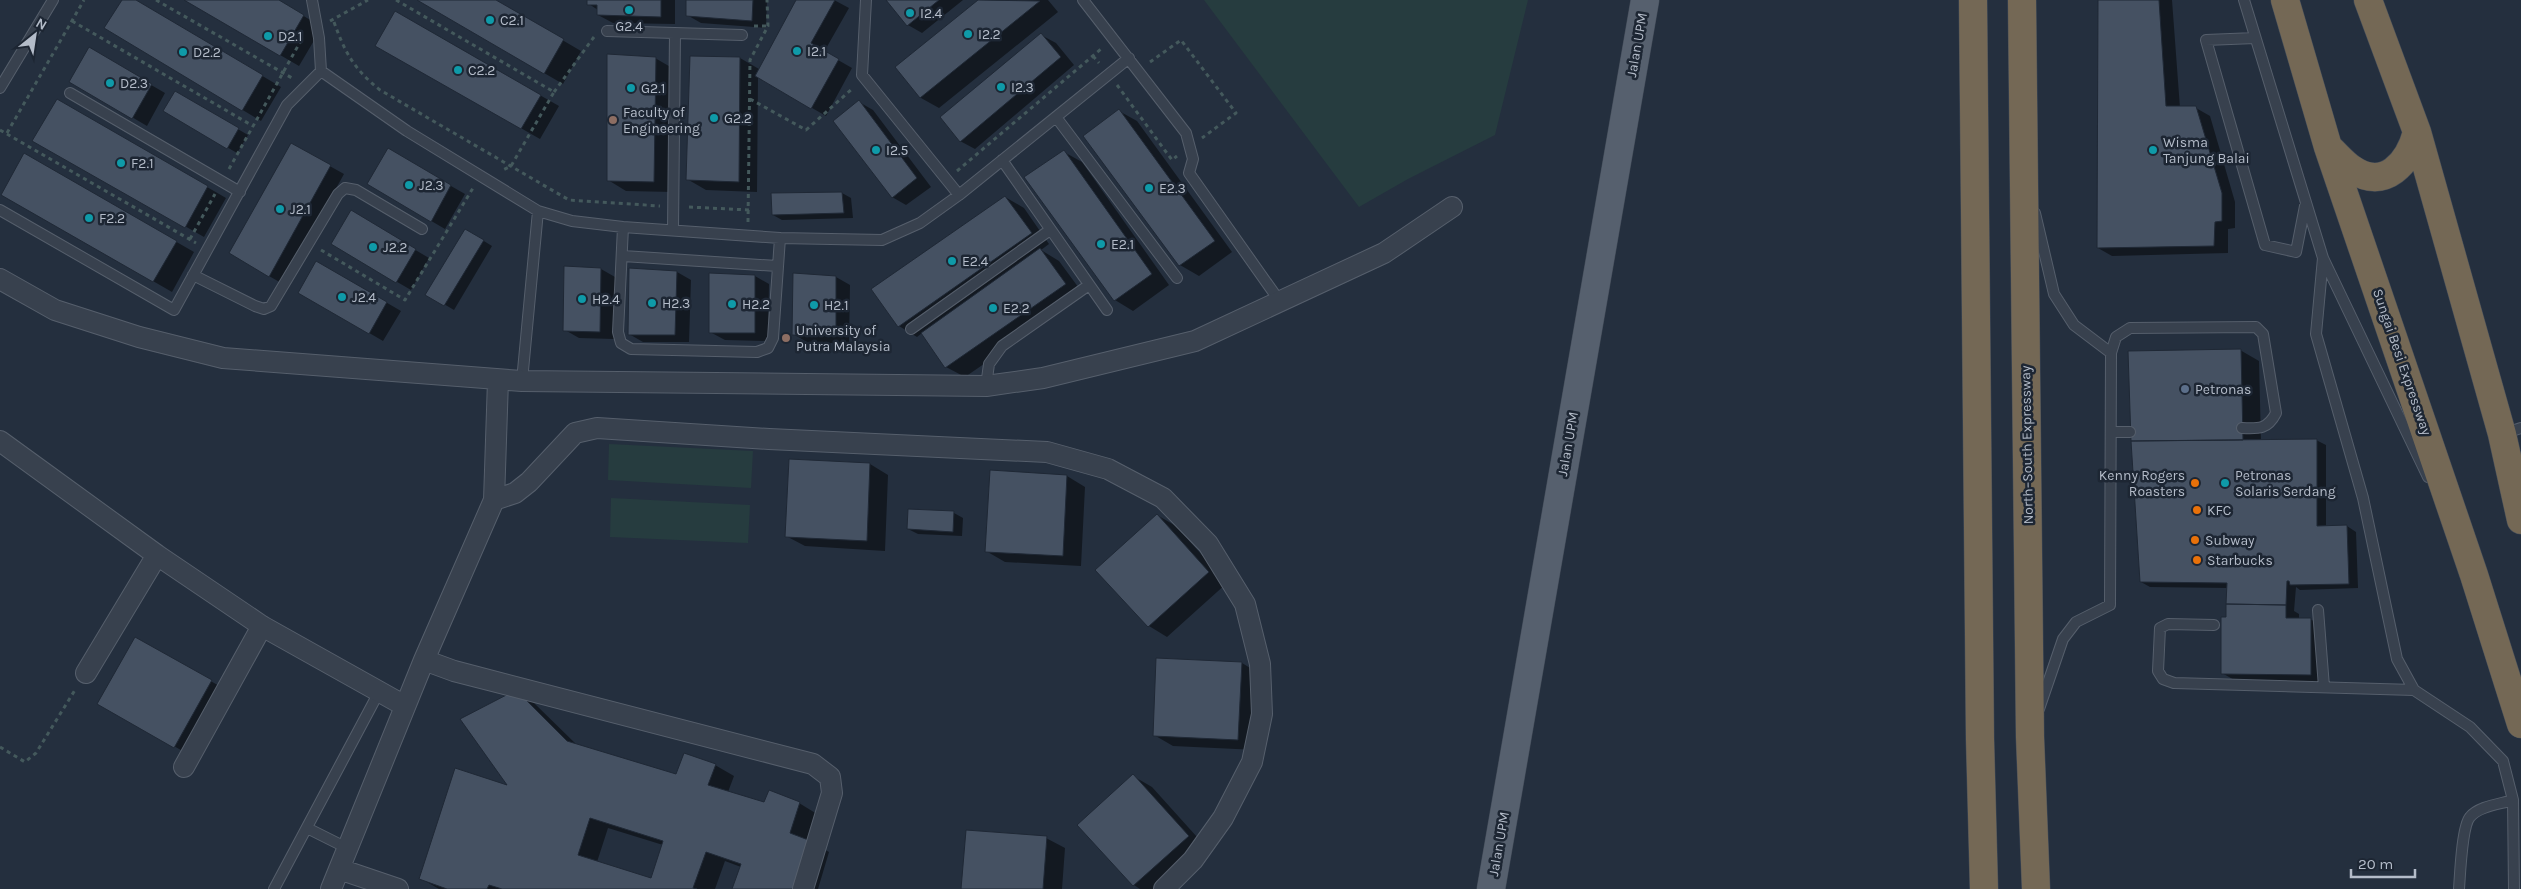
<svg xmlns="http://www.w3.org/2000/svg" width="2521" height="889" viewBox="0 0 2521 889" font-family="Karla,sans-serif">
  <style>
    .green { fill: #263c3f }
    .shadow { fill: #0007; fill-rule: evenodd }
    .building { fill: #455162; stroke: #1f2835; fill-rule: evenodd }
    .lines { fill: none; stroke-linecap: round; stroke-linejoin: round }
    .lane-casing { stroke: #565f6c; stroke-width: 12 }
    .street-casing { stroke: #565f6c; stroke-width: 22 }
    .primary-casing { stroke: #414a57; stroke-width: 29 }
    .highway-casing { stroke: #434c59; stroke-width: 29 }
    .path { stroke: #44595c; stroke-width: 3; stroke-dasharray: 4 4; stroke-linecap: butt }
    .lane { stroke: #38414e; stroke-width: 10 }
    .street { stroke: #38414e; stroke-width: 20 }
    .primary { stroke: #56606e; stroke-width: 28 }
    .highway { stroke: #746855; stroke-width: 28 }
    .culture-dot { fill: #0f9aa8; stroke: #1d2633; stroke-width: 2 }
    .education-dot { fill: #8d6e63; stroke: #1d2633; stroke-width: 2 }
    .service-dot { fill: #5c6f8a; stroke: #1d2633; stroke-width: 2 }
    .food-dot { fill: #e8710a; stroke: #1d2633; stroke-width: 2 }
    .labels { text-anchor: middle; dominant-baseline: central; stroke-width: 5; stroke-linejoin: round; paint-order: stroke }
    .poi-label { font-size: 14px; fill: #b4bcc9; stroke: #1d2633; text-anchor: start }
    .street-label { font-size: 14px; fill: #b4bcc9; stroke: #1d2633 }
  </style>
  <rect width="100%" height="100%" fill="#242f3e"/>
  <path class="green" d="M1204,0H1528L1495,135L1408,179L1359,207Z
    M609,444L753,451L751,488L608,480Z
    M611,498L750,505L748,543L610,537Z"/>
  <path class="shadow" d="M123,0H134L281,87L261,121L106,28Z
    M186,0H277L322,27L299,66Z
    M419,0H494L581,51L563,84Z
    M589,0H675V24L613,23L598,15V10L589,4Z
    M687,0H767L766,28L701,23L687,15Z
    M797,0H834L849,8L824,52L852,68L826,116L758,77L757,192L706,190L687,179L740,58L759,69Z
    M888,0H963L922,33L908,25Z
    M980,0H1048L1058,12L939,108L921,98L897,67Z
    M2099,0H2172L2180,108H2196L2210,116L2235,202V228L2228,229V253L2112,256L2098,248Z
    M396,13L559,106L540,139L377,46Z
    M1041,35L1056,43L1074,65L975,149L960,141Z
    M89,49L165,93L147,126L71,81Z
    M655,58L674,69L673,192L626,191L608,180Z
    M176,93L248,135L237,153L165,111Z
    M57,100L226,198L204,237L34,140Z
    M859,102L873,110L931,187L906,205L892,197Z
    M1119,111L1137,121L1232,252L1199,276L1180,265L1085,136Z
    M292,145L344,174L283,284L269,276Z
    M388,150L465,194L445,229L368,184Z
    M1064,152L1082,162L1169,285L1133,311L1115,300Z
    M25,155L194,252L172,292L2,194Z
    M842,193L851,198L853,218L782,220L773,215Z
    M1005,197L1024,208L1049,244L1041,250L1059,261L1084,295L965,377L946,367L922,333L917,337L899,326Z
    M351,212L429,258L411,290L332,244Z
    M466,230L492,246L454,310L427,294Z
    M317,262L401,311L383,341L299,292Z
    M601,269L615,277L614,339L579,338L565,330Z
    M677,272L691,280L689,342H643L629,334Z
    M755,276L769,284L768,341L725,340L710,332Z
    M836,277L850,285L849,344L807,342L793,334Z
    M2240,350L2259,361L2261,441L2316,440L2326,445V527L2347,526L2356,532L2358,588L2300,590L2296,587L2294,611L2299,614V619H2310L2325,627L2324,682L2236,681L2222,673L2228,588L2150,587L2141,582Z
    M870,464L888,475L885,551L805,546L786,536Z
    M1067,476L1085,487L1081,566L1005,562L986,551Z
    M954,513L963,518L962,536L918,534L908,529Z
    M1157,515L1176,526L1227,583L1167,637L1149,626Z
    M136,639L230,692L193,757L99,703Z
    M1242,663L1260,674L1257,750L1173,746L1154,735Z
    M516,692L534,703L578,746L677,775L715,765L734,776L728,792L764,804L799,803L817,814L811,842L829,852L818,889H733L741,867L725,861L715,889H439L420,878L510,787ZM608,828L663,845L652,880L597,862Z
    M1133,776L1152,787L1206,847L1160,889H1140L1134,885Z
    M1046,838L1065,848L1062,889H962Z"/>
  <path class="building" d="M122,0H136L263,75L242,111L104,28Z
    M184,0H279L304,15L280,56Z
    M417,0H496L564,39L544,74Z
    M587,0H661V17L597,15V5H587Z
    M686,0H753L752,21L686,16Z
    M796,0H835L811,43L839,59L811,109L755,76Z
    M886,0H939L907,26Z
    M978,0L1040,1L920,98L895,67Z
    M2098,0H2159L2166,106H2196L2222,193V221L2215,222L2214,246L2097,248Z
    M395,11L541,95L521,129L375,46Z
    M1041,33L1061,57L960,142L940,117Z
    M89,47L152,84L132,119L69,82Z
    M607,54L656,57L654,182L607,181Z
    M690,56L740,57L739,182L686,180Z
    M175,91L239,128L227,149L163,111Z
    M57,99L208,186L185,228L32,141Z
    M859,100L917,178L892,198L833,121Z
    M1119,109L1215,241L1179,266L1083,136Z
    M291,143L331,165L269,277L229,253Z
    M388,148L451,185L431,222L367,184Z
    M1064,150L1152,274L1114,301L1024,177Z
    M24,153L177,241L153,282L1,195Z
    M842,192L844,213L772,215L771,193Z
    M1005,196L1032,233L898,327L871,289Z
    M351,210L416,249L396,283L331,244Z
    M465,229L484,240L444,306L425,295Z
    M1040,248L1066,284L945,368L921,333Z
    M316,261L387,302L369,334L298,293Z
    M564,266L601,268L600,332L563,331Z
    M629,268L677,271L675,335H628Z
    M709,273L755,275V333H709Z
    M793,273L836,276V336L792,335Z
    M2241,349L2243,440L2131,441L2128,351Z
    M2317,439V526L2347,525L2349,584L2290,585L2289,581H2287L2286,605L2226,604L2227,583L2140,582L2131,441Z
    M789,459L870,463L867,541L785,537Z
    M990,470L1067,475L1063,556L985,552Z
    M908,509L954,511L953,532L907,529Z
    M1157,514L1209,572L1148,627L1095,570Z
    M2226,604L2286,605V618H2311V675L2221,674V617H2226Z
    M135,637L212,680L174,748L97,704Z
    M1156,658L1242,662L1238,740L1153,736Z
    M516,690L567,741L676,774L684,753L716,764L708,785L764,802L769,790L800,802L790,833L811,841L796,889H732L741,864L706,852L693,888L697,889H502L489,885L487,889H447L419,879L455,768L507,785L460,719ZM590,818L663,841L651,878L578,855Z
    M1133,774L1189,836L1133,886L1077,825Z
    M966,830L1047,836L1043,889H961Z"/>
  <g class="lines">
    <g class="lane-casing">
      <path id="lane" d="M312,0L319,38L321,71L407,131L538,211L572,221L623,227L780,238L882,240L920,223L959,195L1129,58
        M866,0L862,75L959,195
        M1083,0L1186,133L1193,159L1189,173L1281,303
        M2244,0L2323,258L2428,477
        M607,31L742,35
        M2255,38L2206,40L2265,245L2296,252L2305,206
        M0,88L53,0
        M70,93L240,192
        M1056,117L1177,278
        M1002,160L1107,310
        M0,210L174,310L287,105L321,71
        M2035,213L2054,294L2074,325L2111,353
        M623,227L618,332L621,343L631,349L757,352L768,348L773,338L780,238
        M673,230L675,33
        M623,256L777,266
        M2323,258L2316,334L2363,498L2397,659L2414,690L2470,727L2503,761L2513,800L2514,889
        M193,275L255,306L264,309L271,306L338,194L345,188L356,190L422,229
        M911,329L1050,230
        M522,381L538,211
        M986,386L989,364L1002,346L1089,285
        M2111,432H2130
        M2503,434L2521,428
        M2318,610L2324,687
        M2214,625L2168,624L2160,628L2158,671L2163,679L2174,683L2414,690
        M2039,709L2063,639L2076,622L2110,605L2111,353L2116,337L2130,328L2256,327L2263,334L2276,413C2268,429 2259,429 2242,428
        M307,828L347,848
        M274,889L379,692
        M2459,889C2460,875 2462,826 2470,817C2479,806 2501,804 2513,800"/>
    </g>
    <g class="street-casing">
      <path id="street" d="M0,279L55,310L139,337L223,358L522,381L986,386L1043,378L1195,341L1384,253L1452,207
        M0,441L157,555L262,626L405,706
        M494,500L515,493L529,482L575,433L597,428L769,439L1047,452L1108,469L1163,498L1208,544L1245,604L1260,664L1262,714L1252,762L1223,818L1193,860L1164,889
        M424,660L454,671L813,764L830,777L832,793L803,889
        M86,673L157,555
        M184,767L262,626
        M339,869L398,889
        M331,889L424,660L494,500L498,380"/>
    </g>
    <g class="primary-casing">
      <path id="primary" d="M1491,889L1645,0"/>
    </g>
    <g class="highway-casing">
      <path id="highway" d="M1973,0L1980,739L1984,889
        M2022,0L2030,737L2036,889
        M2285,0L2328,147L2474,575L2521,724
        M2368,0L2417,132L2502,434L2521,520
        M2328,147C2336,154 2343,163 2352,169C2385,192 2409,162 2417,132"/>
    </g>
    <path class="path" d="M156,0L292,78
      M396,0L554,92L511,166L501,171
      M72,21L253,126
      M330,21L368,0
      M334,22C345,53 354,69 380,90L569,200L660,206
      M754,26H768
      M1093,56L1099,63
      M1150,62L1181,40L1236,113L1202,138
      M1117,85L1172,160L1177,156
      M554,92L594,37
      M750,99L806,130L853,88
      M0,130L196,243
      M7,133L84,0
      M229,169L303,37
      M957,171L1101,49
      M689,207L749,210
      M748,222L750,60L768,26L767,0
      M190,239L215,194
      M321,250L405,300L473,188
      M0,747L25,762L36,753L75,690"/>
    <use href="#lane" class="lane"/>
    <use href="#street" class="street"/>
    <use href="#primary" class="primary"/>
    <use href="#highway" class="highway"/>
  </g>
  <g class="culture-dot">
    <circle cx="629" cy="10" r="5"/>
    <circle cx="910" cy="13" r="5"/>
    <circle cx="490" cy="20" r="5"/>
    <circle cx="968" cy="34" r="5"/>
    <circle cx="268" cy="36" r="5"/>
    <circle cx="797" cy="51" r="5"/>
    <circle cx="183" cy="52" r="5"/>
    <circle cx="458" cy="70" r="5"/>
    <circle cx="110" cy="83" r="5"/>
    <circle cx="1001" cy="87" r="5"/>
    <circle cx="631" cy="88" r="5"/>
    <circle cx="714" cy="118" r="5"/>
    <circle cx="876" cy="150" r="5"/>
    <circle cx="2153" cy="150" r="5"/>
    <circle cx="121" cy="163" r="5"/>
    <circle cx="409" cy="185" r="5"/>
    <circle cx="1149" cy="188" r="5"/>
    <circle cx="280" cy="209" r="5"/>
    <circle cx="89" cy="218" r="5"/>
    <circle cx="1101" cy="244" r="5"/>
    <circle cx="373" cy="247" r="5"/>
    <circle cx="952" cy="261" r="5"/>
    <circle cx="342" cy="297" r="5"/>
    <circle cx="582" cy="299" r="5"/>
    <circle cx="652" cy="303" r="5"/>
    <circle cx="732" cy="304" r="5"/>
    <circle cx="814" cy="305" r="5"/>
    <circle cx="993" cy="308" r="5"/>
    <circle cx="2225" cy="483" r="5"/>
  </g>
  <g class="education-dot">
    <circle cx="613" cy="120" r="5"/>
    <circle cx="786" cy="338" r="5"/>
  </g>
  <circle class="service-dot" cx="2185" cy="389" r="5"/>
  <g class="food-dot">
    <circle cx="2195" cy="483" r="5"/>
    <circle cx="2197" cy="510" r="5"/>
    <circle cx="2195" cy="540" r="5"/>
    <circle cx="2197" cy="560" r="5"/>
  </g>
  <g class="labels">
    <g class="poi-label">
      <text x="920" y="13">I2.4</text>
      <text x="500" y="20">C2.1</text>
      <text x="629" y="26" text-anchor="middle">G2.4</text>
      <text x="978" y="34">I2.2</text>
      <text x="278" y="36">D2.1</text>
      <text x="807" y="51">I2.1</text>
      <text x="193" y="52">D2.2</text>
      <text x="468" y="70">C2.2</text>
      <text x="120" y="83">D2.3</text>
      <text x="1011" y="87">I2.3</text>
      <text x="641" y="88">G2.1</text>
      <text x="623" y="112">Faculty of<tspan x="623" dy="16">Engineering</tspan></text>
      <text x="724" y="118">G2.2</text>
      <text x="2163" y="142">Wisma<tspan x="2163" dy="16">Tanjung Balai</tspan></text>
      <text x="886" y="150">I2.5</text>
      <text x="131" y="163">F2.1</text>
      <text x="419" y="185">J2.3</text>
      <text x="1159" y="188">E2.3</text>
      <text x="290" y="209">J2.1</text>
      <text x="99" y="218">F2.2</text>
      <text x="1111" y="244">E2.1</text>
      <text x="383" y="247">J2.2</text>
      <text x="962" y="261">E2.4</text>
      <text x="352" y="297">J2.4</text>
      <text x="592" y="299">H2.4</text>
      <text x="662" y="303">H2.3</text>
      <text x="742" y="304">H2.2</text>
      <text x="824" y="305">H2.1</text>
      <text x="1003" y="308">E2.2</text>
      <text x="796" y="330">University of<tspan x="796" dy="16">Putra Malaysia</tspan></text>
      <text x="2195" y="389">Petronas</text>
      <text x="2185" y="475" text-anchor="end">Kenny Rogers<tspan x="2185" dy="16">Roasters</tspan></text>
      <text x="2235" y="475">Petronas<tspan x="2235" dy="16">Solaris Serdang</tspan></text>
      <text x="2207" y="510">KFC</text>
      <text x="2205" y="540">Subway</text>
      <text x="2207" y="560">Starbucks</text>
    </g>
    <g class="street-label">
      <text transform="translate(1637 45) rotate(-80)">Jalan UPM</text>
      <text transform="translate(2402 362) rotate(71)">Sungai Besi Expressway</text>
      <text transform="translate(1568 444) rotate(-80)">Jalan UPM</text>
      <text transform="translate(2027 445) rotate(-91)">North–South Expressway</text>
      <text transform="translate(1499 844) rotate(-80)">Jalan UPM</text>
    </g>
  </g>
  <g transform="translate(35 35) rotate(30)" stroke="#1d2633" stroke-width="4" paint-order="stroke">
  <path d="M0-4L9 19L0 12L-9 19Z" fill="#b4bcc9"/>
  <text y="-8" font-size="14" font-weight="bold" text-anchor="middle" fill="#b4bcc9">N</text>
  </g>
  <path d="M2351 869v8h64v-8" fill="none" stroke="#b4bcc9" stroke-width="2.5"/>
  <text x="2358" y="869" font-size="15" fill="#b4bcc9" stroke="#1d2633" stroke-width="4" paint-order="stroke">20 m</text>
</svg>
